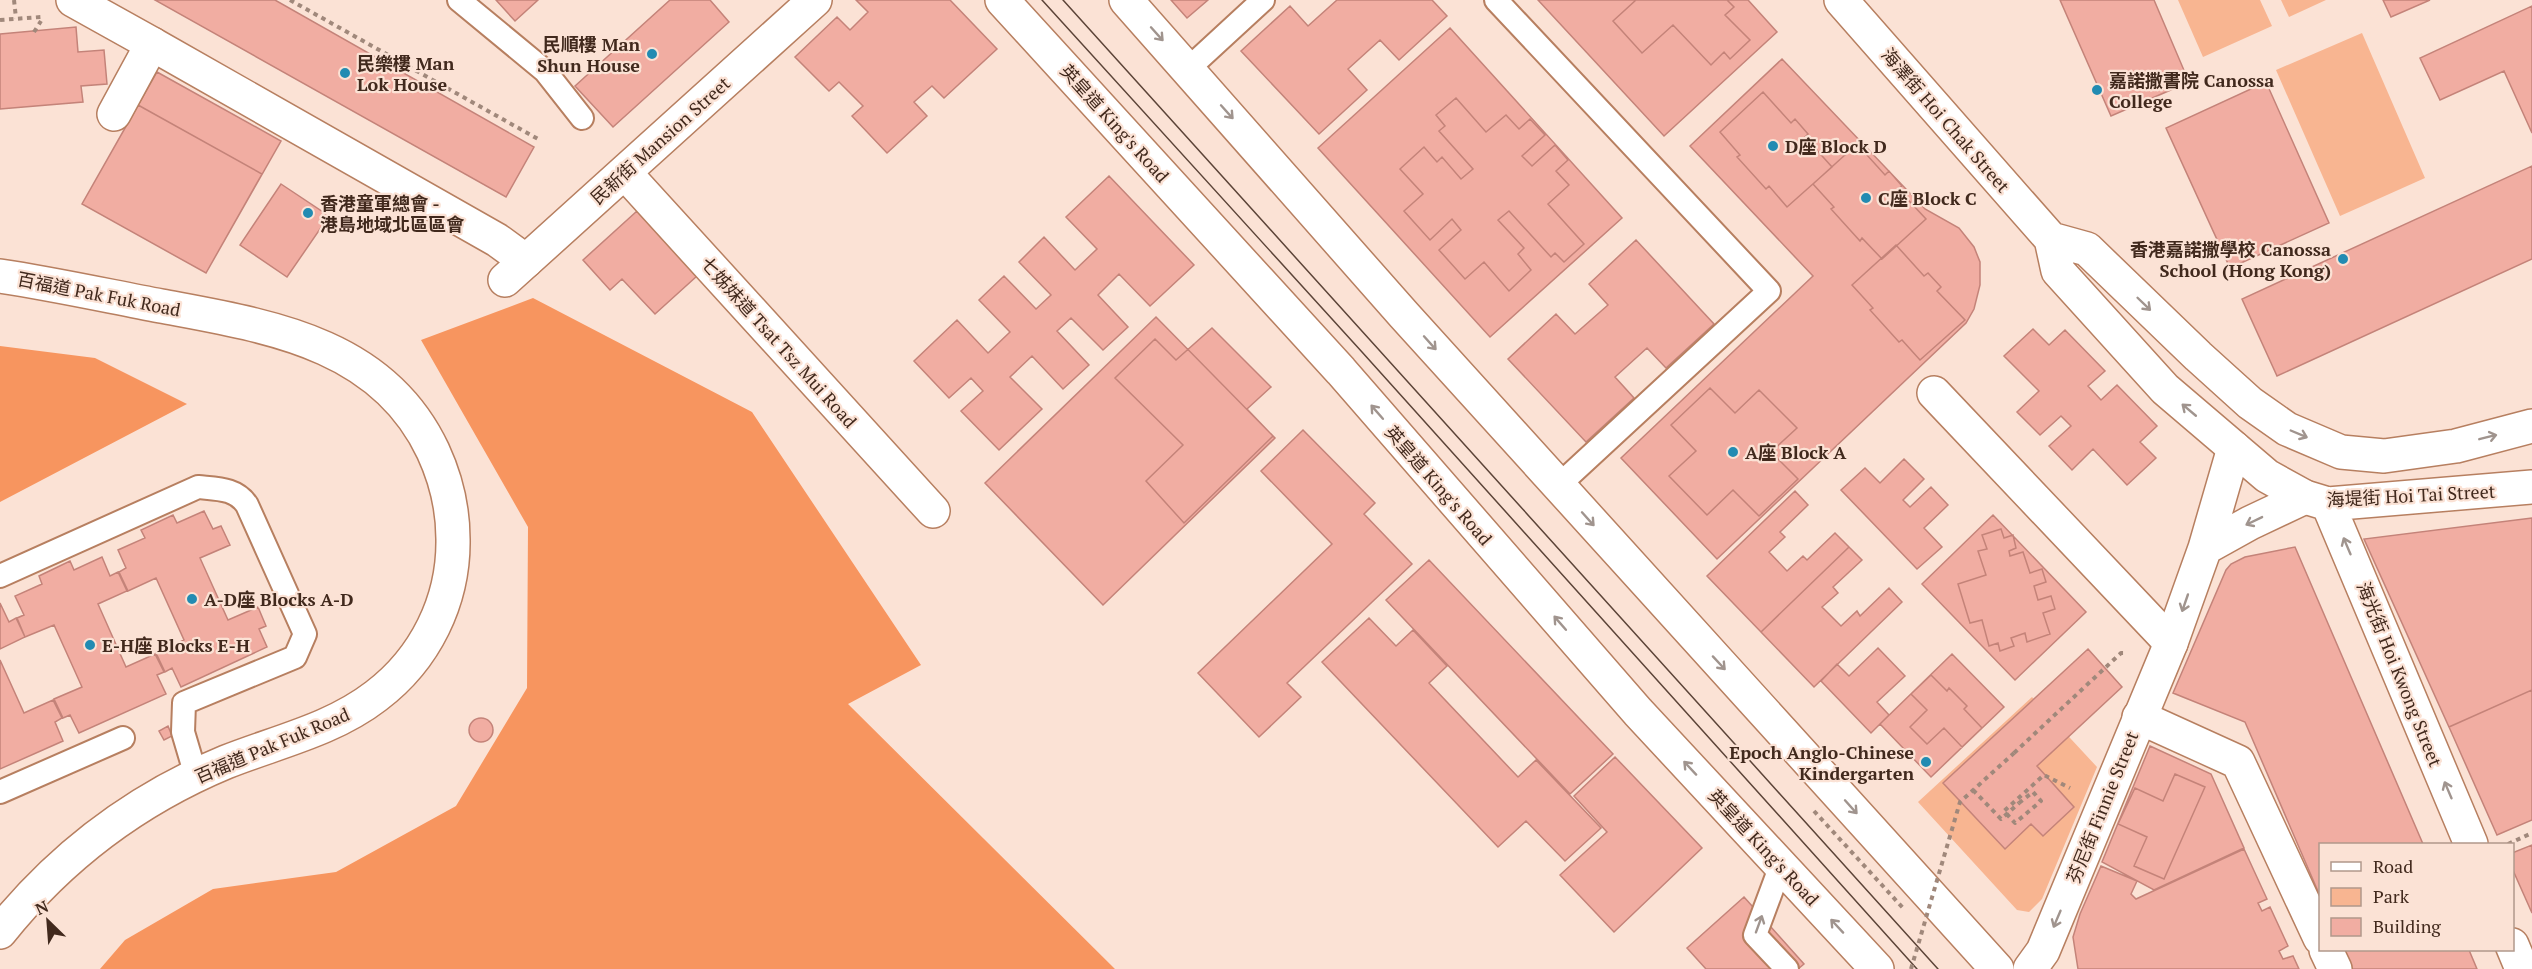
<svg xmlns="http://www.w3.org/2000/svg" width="2532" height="969" viewBox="0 0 2532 969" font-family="'PT Serif','Noto Sans TC',serif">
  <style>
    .green { fill: #f8b591 }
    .forest { fill: #f7955f }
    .building { fill: #f1ada2; stroke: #c48379; stroke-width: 1.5 }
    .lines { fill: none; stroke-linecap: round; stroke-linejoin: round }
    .service-casing { stroke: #b77f60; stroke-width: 26 }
    .pedestrian-casing { stroke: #b77f60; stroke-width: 36 }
    .minor-casing { stroke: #b77f60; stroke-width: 36 }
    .tertiary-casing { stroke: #b77f60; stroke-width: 36 }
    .secondary-casing { stroke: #b77f60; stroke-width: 36 }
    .path { stroke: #a0887b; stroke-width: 4; stroke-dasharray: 4.5 4.5; stroke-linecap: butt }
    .service { stroke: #fff; stroke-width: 22 }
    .pedestrian { stroke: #fff; stroke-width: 33 }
    .minor { stroke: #fff; stroke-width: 33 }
    .tertiary { stroke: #fff; stroke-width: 33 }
    .secondary { stroke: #fff; stroke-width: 33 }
    .tram { stroke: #5c4438; stroke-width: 1.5 }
    .path-bridge { stroke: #a0887b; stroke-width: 4; stroke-dasharray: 4.5 4.5; stroke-linecap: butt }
    .oneway { stroke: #a0948e }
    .poi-dot { fill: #228bb2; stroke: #fbe2d5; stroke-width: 2 }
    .labels { text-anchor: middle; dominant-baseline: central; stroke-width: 4.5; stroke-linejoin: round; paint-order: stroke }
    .poi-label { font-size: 18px; font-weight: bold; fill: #41291d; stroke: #fbe2d5; text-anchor: start }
    .street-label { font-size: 18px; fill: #41291d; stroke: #fbe2d5 }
  </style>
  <rect width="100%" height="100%" fill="#fbe2d5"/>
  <path class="green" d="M2178,0H2260L2272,26L2203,57Z
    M2281,0H2326L2289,17Z
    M2362,33L2425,178L2340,216L2276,70Z
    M2032,697L2097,767L2042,899L2029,912L2017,910L1918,802Z"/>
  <path class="forest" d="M533,298L752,412L921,665L848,704L1115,969H100L125,940L213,889L336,872L456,806L527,688L528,527L421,340Z
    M0,346L95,358L187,404L0,502Z"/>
  <path class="building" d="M155,0H275L534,147L506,197Z
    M496,0H538L515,21Z
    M670,0H710L729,22L613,127L575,86Z
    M856,0H950L997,49L944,98L932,86L914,102L927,116L887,153L852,116L863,106L839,82L829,91L795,57L837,17L850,30L868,12Z
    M1171,0H1208L1187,18Z
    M1337,0H1432L1447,16L1399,60L1380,40L1348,69L1367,90L1319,134L1241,51L1290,6L1308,26Z
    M1538,0H1748L1777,32L1664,136Z
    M1636,0H1727L1734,7L1725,15L1750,40L1730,59L1724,52L1711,65L1673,25L1642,53L1613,21Z
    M2060,0H2154L2189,82L2111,116Z
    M2383,0H2430L2391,17Z
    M2532,6V133L2504,71L2440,100L2420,58Z
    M76,27L78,52L104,50L107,84L81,86L83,102L0,109V34Z
    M1450,28L1622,218L1490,337L1318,148Z
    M1782,59L1925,209L1959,228L1974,247L1980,262V285L1974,309L1966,323L1717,559L1621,458L1813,276L1690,146Z
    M157,72L281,141L206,273L82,204Z
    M2266,82L2329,223L2230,268L2166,128Z
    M1763,92L1791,123L1795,119L1808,134L1805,137L1832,167L1787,207L1769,186L1766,189L1737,157L1740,155L1720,132Z
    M1456,98L1486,132L1506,115L1519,129L1530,119L1545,135L1522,156L1532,166L1555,145L1568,160L1556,171L1569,185L1548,204L1584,244L1564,262L1555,253L1551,257L1509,211L1498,220L1524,248L1518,254L1531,270L1509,291L1484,262L1465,279L1439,250L1461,230L1452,219L1430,240L1404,211L1423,194L1400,169L1424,147L1437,162L1442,157L1461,179L1473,169L1439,131L1445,126L1436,115Z
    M138,105L262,174L206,273L82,204Z
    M1857,144L1885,175L1889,171L1902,186L1898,189L1926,219L1882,259L1862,238L1860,241L1831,209L1834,207L1813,184Z
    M2532,166V259L2277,376L2242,299Z
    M1109,176L1194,265L1150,306L1119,274L1098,295L1128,327L1103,350L1071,318L1057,331L1089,365L1063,389L1032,356L1010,377L1042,409L999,450L961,411L983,391L971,378L949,398L914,361L957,320L988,353L1010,332L979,300L1004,276L1036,309L1051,295L1019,262L1044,237L1075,270L1097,249L1066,217Z
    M281,184L329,216L287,277L240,245Z
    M637,211L697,276L655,314L622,279L610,290L583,260Z
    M1636,240L1714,324L1666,368L1647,348L1615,377L1634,398L1586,442L1508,359L1556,314L1575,334L1608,305L1589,284Z
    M1896,245L1924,276L1928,273L1941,287L1937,291L1965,320L1920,360L1902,340L1899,342L1870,310L1873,308L1852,285Z
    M1156,317L1275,438L1103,605L985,483Z
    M1212,328L1271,387L1247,409L1273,436L1184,523L1146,481L1183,445L1115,378L1155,339L1176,360Z
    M2033,329L2049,345L2065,330L2105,371L2088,386L2101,400L2117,385L2157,426L2140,442L2156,458L2127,485L2093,449L2072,470L2049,446L2071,426L2061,416L2040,435L2017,412L2039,391L2004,356Z
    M1710,388L1735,413L1759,390L1797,428L1771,452L1798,479L1759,516L1733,490L1707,515L1669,476L1696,451L1671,425Z
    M1303,430L1375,503L1364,514L1412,564L1287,683L1301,697L1259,737L1198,673L1332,544L1261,471Z
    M1904,459L1924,479L1903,500L1910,507L1931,487L1948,505L1924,528L1942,547L1917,569L1841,490L1865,468L1880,483Z
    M1795,491L1808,505L1780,532L1785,537L1769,552L1787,571L1803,556L1807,560L1835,533L1849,547L1761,632L1707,576Z
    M204,511L213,529L221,526L230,545L200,558L228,620L258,607L266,626L259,629L267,647L181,687L172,668L165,672L156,653L184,640L156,578L128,591L119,572L126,568L118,550L145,538L141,530L173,515L177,523Z
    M1993,515L2086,612L2015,680L1922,584Z
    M2532,518V690L2449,727L2364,539Z
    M2001,529L2004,538L2013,535L2016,548L2009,551L2010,556L2023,552L2030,573L2042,569L2046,582L2034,586L2038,600L2051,596L2055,609L2043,613L2050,634L2027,642L2025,633L2011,638L2014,646L2000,651L1998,643L1989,646L1982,620L1970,623L1958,584L1986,575L1978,551L1987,549L1982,535Z
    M1849,547L1862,560L1833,587L1838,593L1822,607L1841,626L1857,611L1860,616L1889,588L1902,602L1814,687L1761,632Z
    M2295,547L2423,844H2320V896L2245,722L2173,693L2226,570L2231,564L2245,557Z
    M102,557L110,576L118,572L127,591L98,604L126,667L155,654L164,672L157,675L166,694L79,733L70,715L63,718L54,699L82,687L54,625L25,637L17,618L24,615L15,596L42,584L39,576L70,561L74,570Z
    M1429,560L1613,754L1570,794L1386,600Z
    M0,603L9,622L16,618L25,637L0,649Z
    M1369,618L1396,646L1413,630L1447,666L1429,683L1518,777L1536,760L1601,828L1565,861L1526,821L1498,847L1322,662Z
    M1878,648L1905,676L1877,702L1889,715L1871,733L1821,681L1837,664L1849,676Z
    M2088,649L2122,687L2037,766L2074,807L2043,836L2031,824L2005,849L1943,783Z
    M1952,654L2004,707L1931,777L1880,724Z
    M0,660L24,713L53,700L62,718L55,722L63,741L0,769Z
    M1931,675L1947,691L1949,688L1967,706L1964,709L1982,728L1962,747L1944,728L1927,744L1910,727L1927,710L1911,694Z
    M2532,690V820L2497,835L2449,727Z
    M469 730a12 12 0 1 1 24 0a12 12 0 1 1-24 0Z
    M168,726L172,736L164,740L159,731Z
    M2150,746L2211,774L2244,848L2154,890L2102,862Z
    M1615,757L1702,848L1614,932L1560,875L1607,832L1574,796Z
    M2175,774L2205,787L2164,879L2134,866L2147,837L2118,824L2135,788L2163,801Z
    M2532,845V913L2512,868V853Z
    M2244,849L2267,899L2258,903L2262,911L2270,907L2288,946L2279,951L2283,959L2293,956L2299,969H2078L2073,937L2080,914L2101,866L2137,881L2131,894L2136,899Z
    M1744,897L1804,964L1798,969H1706L1687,948Z
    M2344,950H2469L2477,969H2352Z"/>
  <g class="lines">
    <g class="service-casing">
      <path id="service" d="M459,0L545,71L582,118
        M1496,0L1769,291L1559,485
        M1188,69L1263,0
        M0,576L198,487C217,489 236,488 247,505L305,634L295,657L184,703L183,732L196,776
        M0,792L123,738
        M1781,865L1755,935L1787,969"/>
    </g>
    <g class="pedestrian-casing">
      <path id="pedestrian" d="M152,44L497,240L526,261"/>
    </g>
    <g class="minor-casing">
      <path id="minor" d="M73,0L152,44L114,114
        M1841,0L2051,239L2058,271L2165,389L2267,476L2305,497L2328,504L2532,487
        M625,173L933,511
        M2051,239L2087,249L2198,356L2250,403L2287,429L2341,452L2384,456L2456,446L2532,426
        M505,280L815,0
        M1934,393L2171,643
        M2328,504L2471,844
        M2139,717L2238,762L2320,938
        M2512,945L2522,969
        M2326,950L2335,969"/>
    </g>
    <g class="tertiary-casing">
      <path id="tertiary" d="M0,276C54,284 108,296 161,306C267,326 382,342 433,451C446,479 453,508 453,539C454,601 425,659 376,696C332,730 276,742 226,762C137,799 60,857 0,932
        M2205,548L2250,523L2305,497
        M2030,969L2043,951L2171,643L2205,548L2234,448"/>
    </g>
    <g class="secondary-casing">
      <path id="secondary" d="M1002,0L1341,371L1638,712L1877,969
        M1126,0L1404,315L1997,969"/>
    </g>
    <path class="path" d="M14,0L16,18
      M290,0L538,139
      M0,20L41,17
      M34,32L41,21
      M2014,753L2121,653H2127
      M2019,803L2033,792L2041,801L2015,823L2004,811L2044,775L2070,788
      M2508,844L2532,833"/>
    <use href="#service" class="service"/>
    <use href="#pedestrian" class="pedestrian"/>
    <use href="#minor" class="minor"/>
    <use href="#tertiary" class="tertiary"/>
    <use href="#secondary" class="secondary"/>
    <path class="tram" d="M1042,0L1362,352L1917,969
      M1063,0L1938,969"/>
    <path class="path-bridge" d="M1973,790L2001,819L2019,803
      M1814,811L1903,908
      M1911,969L1960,802L2014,753"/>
  </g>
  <defs><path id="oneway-shaft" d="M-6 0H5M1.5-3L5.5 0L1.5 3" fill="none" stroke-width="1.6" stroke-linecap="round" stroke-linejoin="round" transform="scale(1.5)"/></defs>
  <g class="oneway">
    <use href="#oneway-shaft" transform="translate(1157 34) rotate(48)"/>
    <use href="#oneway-shaft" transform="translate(1227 112) rotate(48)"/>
    <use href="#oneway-shaft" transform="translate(2144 304) rotate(44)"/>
    <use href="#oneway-shaft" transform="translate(1430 343) rotate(48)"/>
    <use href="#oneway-shaft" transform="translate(2189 410) rotate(-140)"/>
    <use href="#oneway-shaft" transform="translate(1377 412) rotate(-131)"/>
    <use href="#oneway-shaft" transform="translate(2299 434) rotate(23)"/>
    <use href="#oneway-shaft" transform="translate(2488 437) rotate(-14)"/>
    <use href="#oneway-shaft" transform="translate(1588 519) rotate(48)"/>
    <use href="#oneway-shaft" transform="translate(2254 521) rotate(154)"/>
    <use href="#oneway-shaft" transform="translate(2347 546) rotate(-113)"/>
    <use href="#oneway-shaft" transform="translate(2185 603) rotate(109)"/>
    <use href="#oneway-shaft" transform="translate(1560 623) rotate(-131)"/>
    <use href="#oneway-shaft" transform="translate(1719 663) rotate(47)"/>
    <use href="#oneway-shaft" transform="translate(1690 768) rotate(-133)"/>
    <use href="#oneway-shaft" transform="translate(2448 790) rotate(-113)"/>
    <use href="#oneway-shaft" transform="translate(1851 807) rotate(48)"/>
    <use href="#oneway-shaft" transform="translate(2057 919) rotate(113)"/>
    <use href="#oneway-shaft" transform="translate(1759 924) rotate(-70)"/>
    <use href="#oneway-shaft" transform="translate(1837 926) rotate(-133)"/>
  </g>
  <g class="poi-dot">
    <circle cx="652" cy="54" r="6"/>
    <circle cx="345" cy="73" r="6"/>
    <circle cx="2097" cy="90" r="6"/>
    <circle cx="1773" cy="146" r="6"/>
    <circle cx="1866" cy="198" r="6"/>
    <circle cx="308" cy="213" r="6"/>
    <circle cx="2343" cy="259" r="6"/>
    <circle cx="1733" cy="452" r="6"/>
    <circle cx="192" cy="599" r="6"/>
    <circle cx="90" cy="645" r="6"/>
    <circle cx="1926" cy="762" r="6"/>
  </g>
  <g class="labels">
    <g class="poi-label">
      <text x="640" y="44" text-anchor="end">民順樓 Man<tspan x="640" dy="21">Shun House</tspan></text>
      <text x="357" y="63">民樂樓 Man<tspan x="357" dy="21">Lok House</tspan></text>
      <text x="2109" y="80">嘉諾撒書院 Canossa<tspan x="2109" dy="21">College</tspan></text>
      <text x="1785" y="146">D座 Block D</text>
      <text x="1878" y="198">C座 Block C</text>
      <text x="320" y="203">香港童軍總會 -<tspan x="320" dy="21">港島地域北區區會</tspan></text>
      <text x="2331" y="249" text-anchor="end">香港嘉諾撒學校 Canossa<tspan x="2331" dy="21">School (Hong Kong)</tspan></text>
      <text x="1745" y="452">A座 Block A</text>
      <text x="204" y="599">A-D座 Blocks A-D</text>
      <text x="102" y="645">E-H座 Blocks E-H</text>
      <text x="1914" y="752" text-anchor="end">Epoch Anglo-Chinese<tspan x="1914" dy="21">Kindergarten</tspan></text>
    </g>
    <g class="street-label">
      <text transform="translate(1946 120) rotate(49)">海澤街 Hoi Chak Street</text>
      <text transform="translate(1115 123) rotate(48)">英皇道 King's Road</text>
      <text transform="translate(660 140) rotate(-42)">民新街 Mansion Street</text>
      <text transform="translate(99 294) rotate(11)">百福道 Pak Fuk Road</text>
      <text transform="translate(779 342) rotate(48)">七姊妹道 Tsat Tsz Mui Road</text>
      <text transform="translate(1439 485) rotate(49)">英皇道 King's Road</text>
      <text transform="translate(2411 495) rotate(-3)">海堤街 Hoi Tai Street</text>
      <text transform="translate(2400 674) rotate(68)">海光街 Hoi Kwong Street</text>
      <text transform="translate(272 745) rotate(-23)">百福道 Pak Fuk Road</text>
      <text transform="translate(2102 807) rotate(-68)">芬尼街 Finnie Street</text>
      <text transform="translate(1764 847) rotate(47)">英皇道 King's Road</text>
    </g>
  </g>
  <rect x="2319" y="843" width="195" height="108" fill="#fbe2d5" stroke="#b1988b" stroke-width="1.5"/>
  <rect x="2331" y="862" width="30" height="9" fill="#ffffff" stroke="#b1988b" stroke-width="1.5"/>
  <text x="2373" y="873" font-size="18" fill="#41291d">Road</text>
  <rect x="2331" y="888" width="30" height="18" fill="#f8b591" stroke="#b1988b" stroke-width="1.5"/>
  <text x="2373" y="903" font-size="18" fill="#41291d">Park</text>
  <rect x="2331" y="918" width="30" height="18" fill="#f1ada2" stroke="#b1988b" stroke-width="1.5"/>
  <text x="2373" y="933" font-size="18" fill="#41291d">Building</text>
  <g transform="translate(48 921) rotate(335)" stroke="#fbe2d5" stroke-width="4.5" paint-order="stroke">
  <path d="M0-4.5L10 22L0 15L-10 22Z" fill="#41291d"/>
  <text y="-9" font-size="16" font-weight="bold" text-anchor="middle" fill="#41291d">N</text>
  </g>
</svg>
